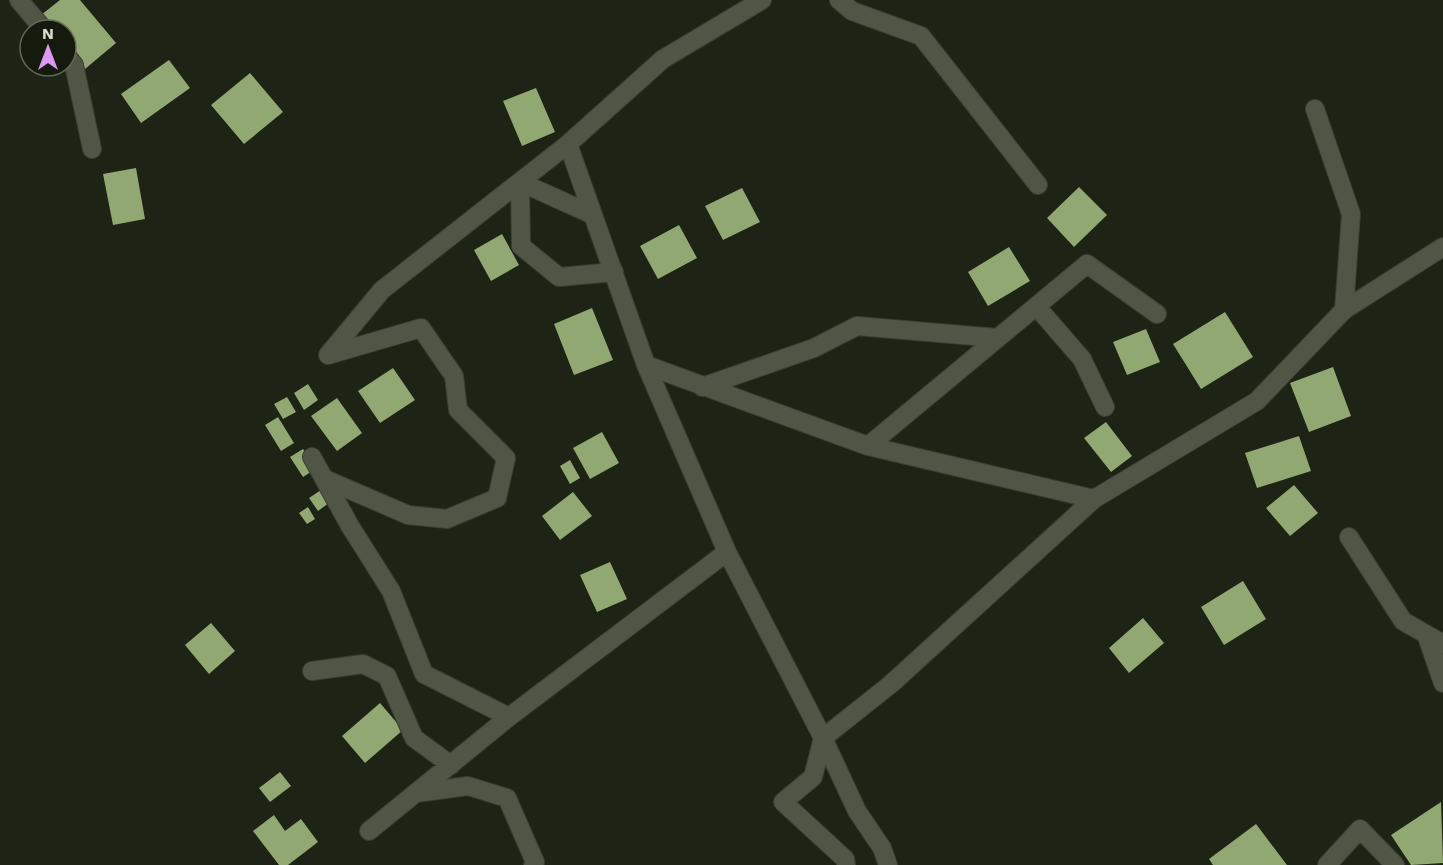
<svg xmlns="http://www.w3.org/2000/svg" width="1443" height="865" viewBox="0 0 1443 865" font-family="'Work Sans',sans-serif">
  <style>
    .building { fill: #92a872 }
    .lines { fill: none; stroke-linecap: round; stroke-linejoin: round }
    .minor-casing { stroke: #3a3e34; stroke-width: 20 }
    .minor { stroke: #4f5646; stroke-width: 18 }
  </style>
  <rect width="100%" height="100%" fill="#1d2315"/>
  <path class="building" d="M60,0H80L116,43L85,69L66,46V30H53L41,15Z
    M169,60L190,88L141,123L121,94Z
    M250,73L283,112L244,144L211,105Z
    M536,88L555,132L522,146L503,101Z
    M136,168L145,219L113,225L103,174Z
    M1079,187L1107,215L1074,247L1047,218Z
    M742,188L760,222L723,240L705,206Z
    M679,225L697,258L658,279L640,246Z
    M502,234L519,265L491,281L474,250Z
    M1009,247L1030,281L988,306L968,272Z
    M592,308L613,360L574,375L554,324Z
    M1225,312L1253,357L1201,389L1173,344Z
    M1146,329L1160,362L1127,375L1113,342Z
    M1333,367L1351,416L1309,432L1290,383Z
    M393,368L415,400L380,423L358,391Z
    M308,384L318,400L304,410L294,393Z
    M287,397L296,412L283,419L274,404Z
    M337,398L362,433L337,451L311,416Z
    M278,417L294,443L281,451L265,425Z
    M1106,422L1132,456L1111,472L1084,438Z
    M602,432L619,463L590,479L573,448Z
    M1299,436L1311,471L1257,488L1245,453Z
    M303,449L317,468L303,477L290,457Z
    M570,460L580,478L570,484L560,466Z
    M1294,485L1318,513L1290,536L1266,508Z
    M324,488L333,500L318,511L309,498Z
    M573,492L592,516L560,540L542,516Z
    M308,507L315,519L307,524L299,513Z
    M610,562L627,599L597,612L580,575Z
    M1243,581L1266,619L1224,645L1201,607Z
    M1143,618L1164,643L1129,673L1109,648Z
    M211,623L235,651L209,674L185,645Z
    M380,703L403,730L365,763L342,736Z
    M280,772L291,786L270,802L259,788Z
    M1441,802L1443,863L1411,865L1391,835Z
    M274,815L285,831L301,819L318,842L288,865H279L253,831Z
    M1256,824L1287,865H1213L1209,859Z"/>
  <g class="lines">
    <g class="minor-casing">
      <path id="minor" d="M19,0L44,30
        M839,0L852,11L921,36L1038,185
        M66,55L74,65L92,149
        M568,144L646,365L727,552L823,738L857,811L882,848L888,865
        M593,215L520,182L521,246L559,277L614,272
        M1036,306L1082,359L1105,407
        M1344,310L1443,247
        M646,365L868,446L1094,499
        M702,387L814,348L857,326L998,338
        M868,446L1087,264L1157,314
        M312,457L350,526L391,591L424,674L509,717
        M327,480L408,515L447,519L497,498L506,458L458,410L454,376L421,328L328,355L382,290L568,144L663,59L762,0
        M1349,537L1403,621L1443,644
        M1426,634L1443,683
        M312,671L363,664L387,676L414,738L451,765
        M416,793L468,786L507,798L535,862L533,865
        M369,831L509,717L727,552
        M846,865L845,859L783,802L813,777L823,738L891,684L1094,499L1257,401L1344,310L1351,214L1315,109
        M1327,865L1360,829L1395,865"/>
    </g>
    <use href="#minor" class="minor"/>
  </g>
  <g transform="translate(48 48)"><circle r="28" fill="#141a0c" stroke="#62675b" stroke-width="1.5"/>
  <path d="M0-4.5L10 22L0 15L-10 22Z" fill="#dc99f4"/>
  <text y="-9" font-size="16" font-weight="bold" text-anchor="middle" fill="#d7dbd1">N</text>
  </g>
</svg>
